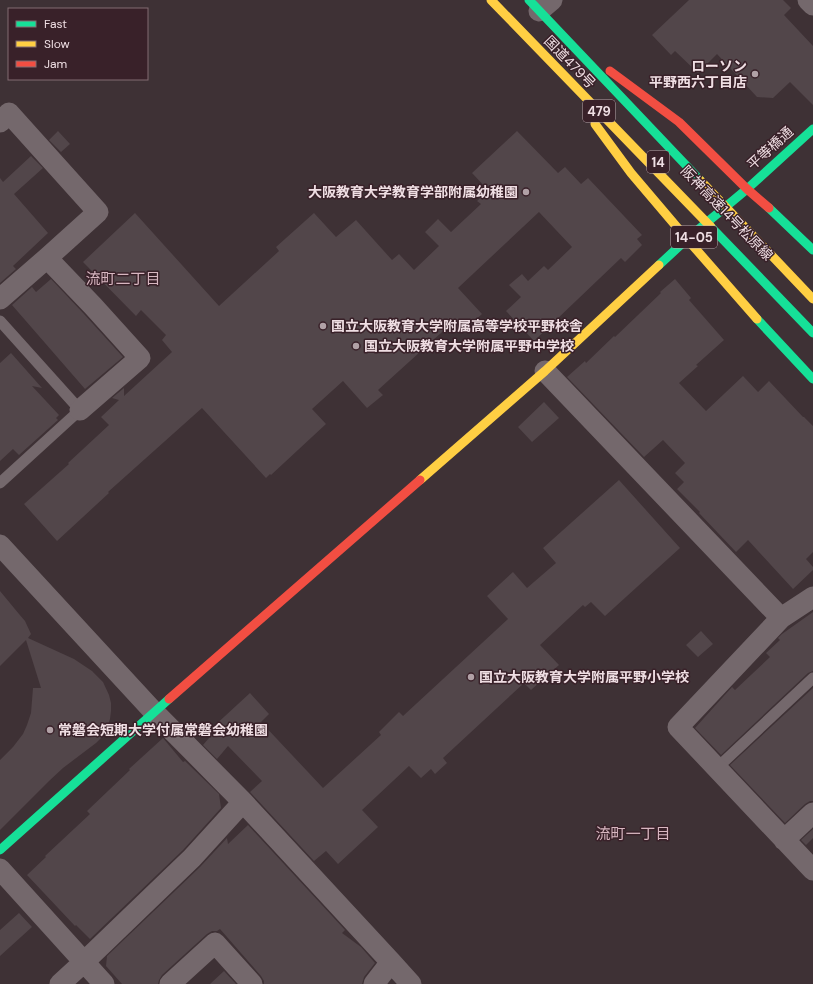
<svg xmlns="http://www.w3.org/2000/svg" width="813" height="984" viewBox="0 0 813 984" font-family="'DM Sans','Noto Sans JP',sans-serif">
  <style>
    .building { fill: #52464a }
    .lines { fill: none; stroke-linecap: round; stroke-linejoin: round }
    .lane { stroke: #74686c; stroke-width: 11 }
    .street { stroke: #74686c; stroke-width: 21 }
    .fast { stroke: #16e098; stroke-width: 9 }
    .slow { stroke: #ffcf43; stroke-width: 9 }
    .jam { stroke: #f24e42; stroke-width: 9 }
    .poi-dot { fill: #b1a1a6; stroke: #392129; stroke-width: 1.5 }
    .labels { text-anchor: middle; dominant-baseline: central; stroke-width: 3; stroke-linejoin: round; paint-order: stroke }
    .shield { fill: #392129; stroke: #b8a5ab; stroke-width: 1 }
    .shield-label { font-size: 13px; font-weight: bold; fill: #efdee3 }
    .street-label { font-size: 14px; fill: #efdee3; stroke: #392129 }
    .poi-label { font-size: 14px; font-weight: bold; fill: #efdee3; stroke: #392129; text-anchor: start }
    .neighbourhood-label { font-size: 15px; fill: #d7b6c0; stroke: #392129 }
  </style>
  <rect width="100%" height="100%" fill="#3e3135"/>
  <path class="building" d="M689,0H783L791,8L784,15L813,46V105L790,82L773,98L757,97L717,54L698,73L675,51L671,55L652,35Z
    M58,131L70,144L61,152L49,140Z
    M517,131L558,173L565,167L581,184L588,178L642,235L637,239L642,245L625,262L621,258L534,341L506,311L521,297L509,285L522,274L528,281L544,266L548,270L572,247L539,212L458,288L482,314L462,332L452,323L378,390L383,395L367,408L343,381L312,409L326,424L271,475L270,474L266,478L202,408L108,492L109,493L57,541L24,504L69,464L68,463L109,425L101,417L119,400L112,398L124,388V396L172,352L162,340L166,335L141,310L136,316L83,262L135,213L219,306L279,251L276,247L314,213L336,237L356,220L392,260L399,254L414,270L439,246L425,232L438,219L451,232L481,204L477,201L488,190L472,173Z
    M31,156L43,168L14,194L48,233L13,266L16,269L0,283V178L3,182Z
    M51,279L84,314L123,357L85,389L12,305L32,287L36,292Z
    M675,279L691,298L689,300L724,340L696,365L698,366L679,383L706,411L743,376L758,392L769,381L803,417H804L813,426V552L806,559L813,567V570L793,589L748,540L736,552L699,513L700,512L677,489L684,482L675,473L685,463L663,440L644,457L567,377L585,361L586,363L614,336L615,337L661,293L660,292Z
    M11,353L42,388L32,386L59,415L56,418L58,420L19,455L13,449L0,461V363Z
    M544,402L559,418L532,442L518,427Z
    M619,480L680,548L605,616L591,602L585,607L583,605L540,645L559,665L531,690L524,683L443,758L447,763L435,774L431,769L421,778L409,766L362,810L378,827L338,864L326,851L314,861L250,792L262,781L228,746L217,759L203,745L215,731L212,728L250,693L269,714L261,722L323,788L381,735L379,732L399,712L403,716L508,619L487,596L513,572L527,588L556,563L543,548Z
    M0,591L19,614L25,621L31,634L28,638L74,659L92,671L103,682L109,695L111,703V711L110,719L107,728L102,737L96,743L63,768L49,781L0,830V760L13,747L23,734L27,725L31,713L33,688H41L26,640L0,666Z
    M813,612V671L808,673L721,755L695,728L732,687L735,690L770,657L766,653L780,640L778,638L782,634Z
    M701,631L713,644L698,657L686,645Z
    M813,688V801H810L805,804L785,823L730,765Z
    M163,738L183,762L185,761L187,763L219,794L221,808L183,850L90,939L76,925L75,926L27,875L46,857L45,856L90,814L87,811L130,770L129,769Z
    M248,825L345,930L342,933L361,947L375,963L364,977L362,984H264V981L261,976L220,929L217,931H212L207,934L162,975L159,980L158,984H122L106,966L107,956L200,867L227,838L228,844Z
    M813,829V838L806,845L801,840Z
    M19,913L32,927L0,956V930Z
    M224,971L236,984H210Z"/>
  <g class="lines">
    <path class="lane" d="M0,321L80,410L0,483
      M717,768L813,678"/>
    <path class="street" d="M808,0L813,5
      M539,11L552,0
      M0,122L9,113L98,212L47,258L0,299
      M47,258L93,306L140,358L80,410
      M545,371L781,618
      M0,545L154,712L243,802L391,962L411,984
      M813,597L781,618L678,727L813,870
      M784,840L813,813
      M0,869L104,984
      M60,984L84,962L192,858L243,802
      M170,984L215,943L252,984
      M374,984L391,962"/>
    <path class="fast" d="M529,0L700,180
      M769,208L813,250
      M711,227L813,333
      M659,265L687,239L747,189L813,129
      M757,319L813,379
      M0,850L169,699"/>
    <path class="slow" d="M491,0L711,227
      M595,124L631,173L687,239L757,319
      M700,180L813,299
      M420,480L545,371L659,265"/>
    <path class="jam" d="M610,71L679,122L747,189L769,208
      M169,699L420,480"/>
  </g>
  <g class="poi-dot">
    <circle cx="755" cy="74" r="4"/>
    <circle cx="526" cy="192" r="4"/>
    <circle cx="323" cy="326" r="4"/>
    <circle cx="356" cy="346" r="4"/>
    <circle cx="471" cy="677" r="4"/>
    <circle cx="50" cy="730" r="4"/>
  </g>
  <g class="labels">
    <g class="shield">
      <rect x="583" y="100" width="32" height="22" rx="3"/>
      <rect x="647" y="151" width="22" height="22" rx="3"/>
      <rect x="671" y="226" width="46" height="22" rx="3"/>
    </g>
    <g class="shield-label">
      <text x="599" y="111">479</text>
      <text x="658" y="162">14</text>
      <text x="694" y="237">14-05</text>
    </g>
    <g class="street-label">
      <text transform="translate(570 62) rotate(46)">国道479号</text>
      <text transform="translate(770 148) rotate(-42)">平等橋通</text>
      <text transform="translate(727 213) rotate(46)">阪神高速14号松原線</text>
    </g>
    <g class="poi-label">
      <text x="747" y="66" text-anchor="end">ローソン<tspan x="747" dy="16">平野西六丁目店</tspan></text>
      <text x="518" y="192" text-anchor="end">大阪教育大学教育学部附属幼稚園</text>
      <text x="331" y="326">国立大阪教育大学附属高等学校平野校舎</text>
      <text x="364" y="346">国立大阪教育大学附属平野中学校</text>
      <text x="479" y="677">国立大阪教育大学附属平野小学校</text>
      <text x="58" y="730">常磐会短期大学付属常磐会幼稚園</text>
    </g>
    <g class="neighbourhood-label">
      <text x="123" y="279">流町二丁目</text>
      <text x="633" y="834">流町一丁目</text>
    </g>
  </g>
  <rect x="8" y="8" width="140" height="72" fill="#392129" stroke="#826d73"/>
  <rect x="16" y="21" width="20" height="6" fill="#16e098" stroke="#826d73"/>
  <text x="44" y="28" font-size="12" fill="#efdee3">Fast</text>
  <rect x="16" y="41" width="20" height="6" fill="#ffcf43" stroke="#826d73"/>
  <text x="44" y="48" font-size="12" fill="#efdee3">Slow</text>
  <rect x="16" y="61" width="20" height="6" fill="#f24e42" stroke="#826d73"/>
  <text x="44" y="68" font-size="12" fill="#efdee3">Jam</text>
</svg>
